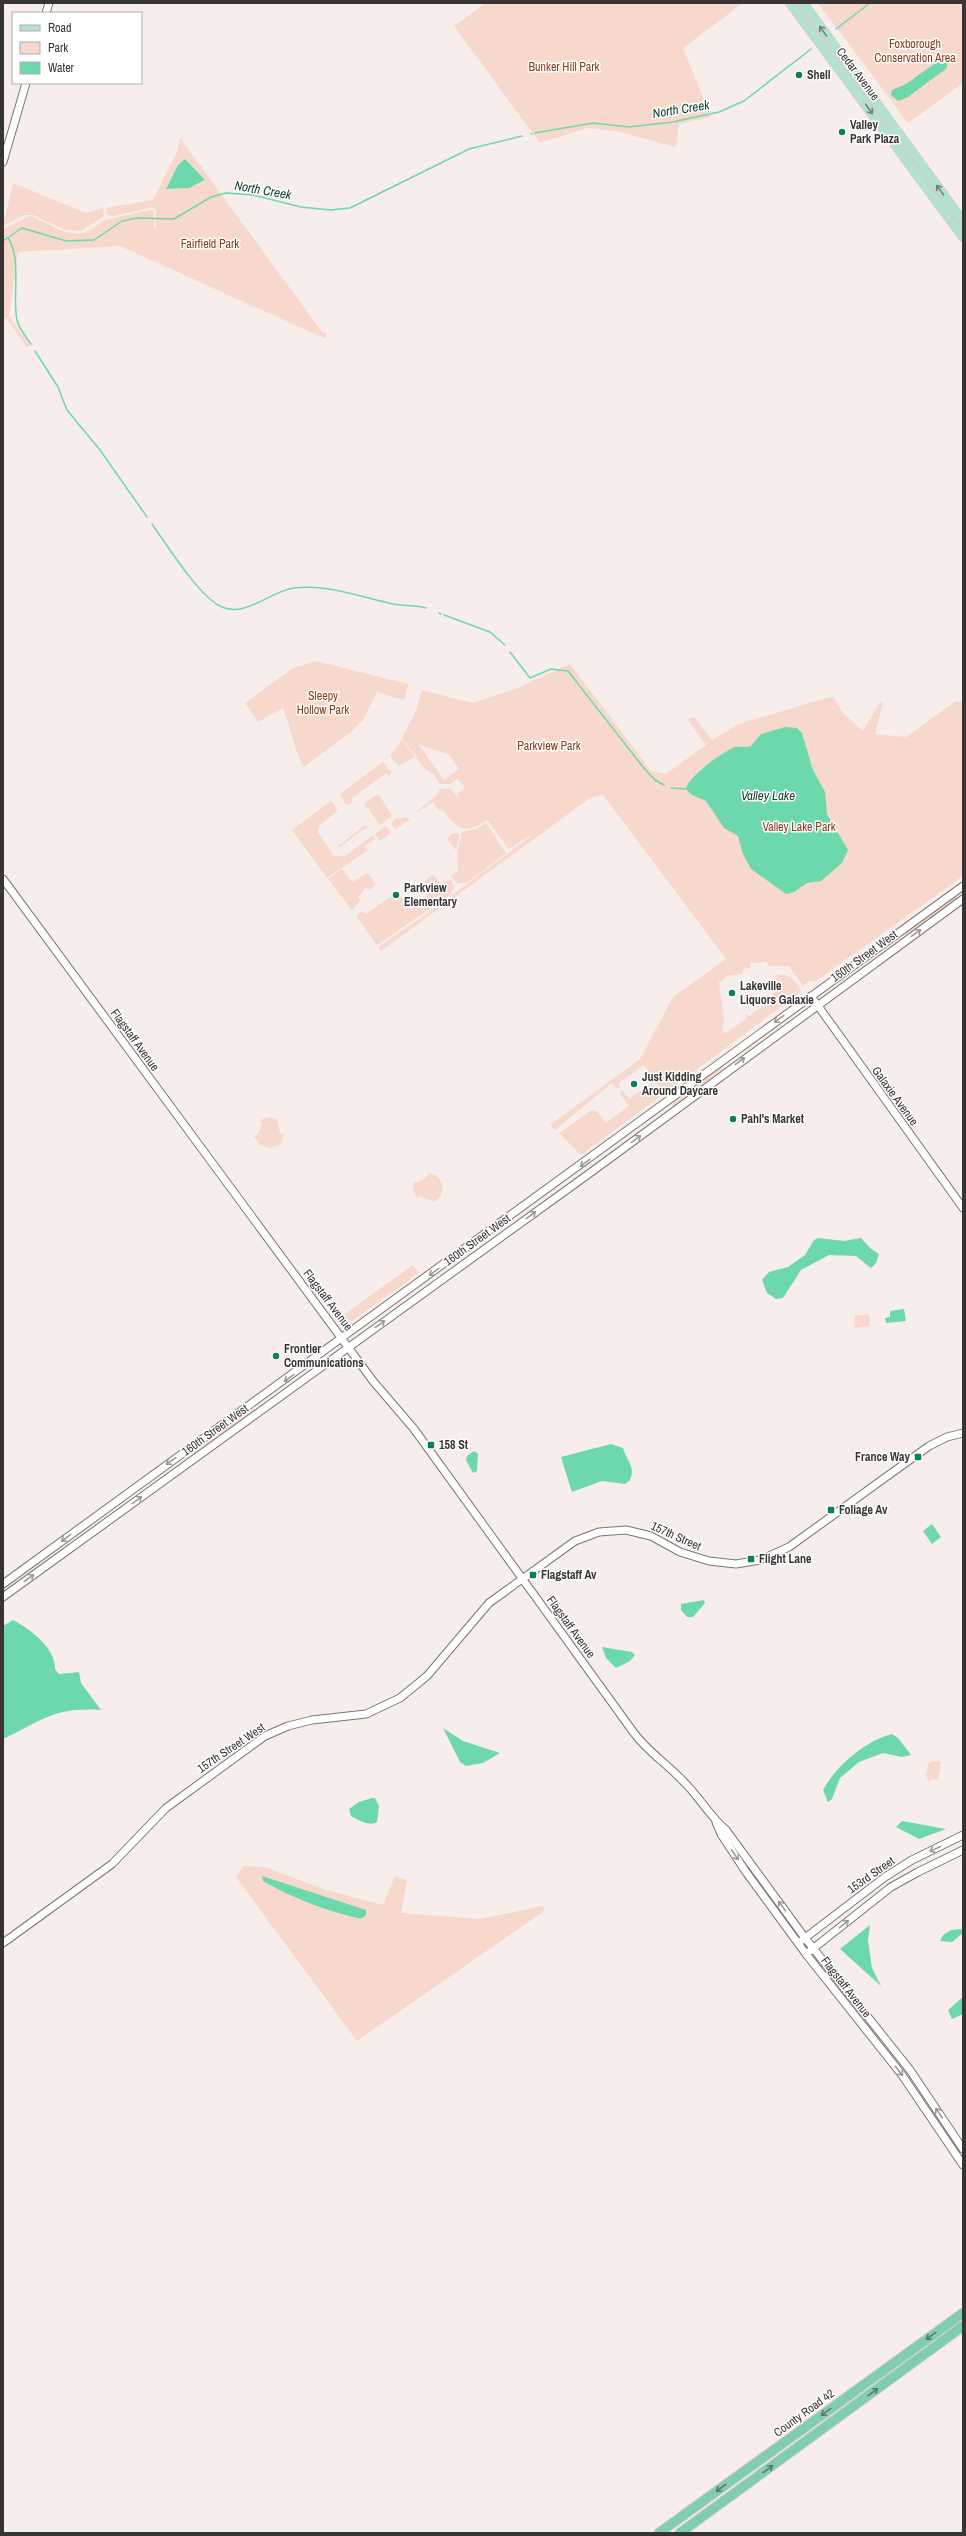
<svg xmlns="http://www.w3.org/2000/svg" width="966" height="2536" viewBox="0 0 966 2536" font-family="'Archivo Narrow',sans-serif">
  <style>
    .green { fill: #f7d8cd; fill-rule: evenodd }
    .water { fill: #6ed8ad }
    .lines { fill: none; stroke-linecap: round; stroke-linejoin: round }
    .stream { stroke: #6ed8ad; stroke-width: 1.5 }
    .secondary-casing { stroke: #7e7572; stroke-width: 9 }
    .primary-casing { stroke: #cfcece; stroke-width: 10 }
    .highway-casing { stroke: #cfcece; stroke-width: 11 }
    .secondary { stroke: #fff; stroke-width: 7 }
    .primary { stroke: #b3e2ce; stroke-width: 8 }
    .highway { stroke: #80cead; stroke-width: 9 }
    .oneway { stroke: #6f8279 }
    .oneway2 { stroke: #9c9a99 }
    .oneway3 { stroke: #58796a }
    .poi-dot { fill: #0b7e5c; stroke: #fff; stroke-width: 1.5 }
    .labels { text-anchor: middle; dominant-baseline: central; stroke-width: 3; stroke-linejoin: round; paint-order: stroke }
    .park-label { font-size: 12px; fill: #8a3a18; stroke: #fff }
    .street-label { font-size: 12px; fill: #383433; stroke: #fff }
    .poi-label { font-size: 12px; font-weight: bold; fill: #383433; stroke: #fff; text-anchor: start }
    .water-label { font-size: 13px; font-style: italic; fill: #154332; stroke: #fff }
  </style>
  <rect width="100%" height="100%" fill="#f7edea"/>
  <path class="green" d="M486,3H743L683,48L711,117L679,124L676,147L615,131L587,128L540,143L454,26Z
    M794,3H799L848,70L845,72Z
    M818,3H963V83L908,123Z
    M180,138L322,332L326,333V339L120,246L18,252L9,316L30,345L27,347L6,318L3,320V229L31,216L65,232L78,234L88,231L105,220L151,210L154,211V229L156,228V210L153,207L113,216L107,215L106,208L153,200L177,152ZM178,165L196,171L205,181L189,188L166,189Z
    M13,183L86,213L103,208L104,216L81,231L65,230L33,215H24L3,226Z
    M316,661L408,684L404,700L377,692L363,720L352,731L304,767C293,748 291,727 283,708L258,722L245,703L293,668Z
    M570,664L651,771L666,774L706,745L688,720L694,717L712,740L739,724L833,696L843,713L863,731L880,702L883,703L875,734L906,737L956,701L963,703V876L816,981H810L803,986L789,966H768L767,962L750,963V968L743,969V974L726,976V978L719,982L724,1020L722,1032L726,1033L747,1018L745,1014L749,1016L775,997L772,993L777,992L776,975C788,972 798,981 801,992L581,1155L559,1133L592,1110L597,1111L606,1123L629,1106L620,1093L622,1090L629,1099L651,1084L656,1090L660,1087L644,1065L619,1083L620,1088H616L612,1083L555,1130L550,1125L640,1059L673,997L726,959L603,795L590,798L381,951L378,947L421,918L530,837L529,836L509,849L487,820C465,835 457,830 442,809L439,811L433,802L411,816L436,796L440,789L450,788L458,798L457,794L465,788L458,779L449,784H440L435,776L423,767L402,738L416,711L422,690L473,703L518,688ZM418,744L449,755L459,769L444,780Z
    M402,740L415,757L398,766L390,755Z
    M383,762L391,772L390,775L388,776L386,773L351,799L353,802L346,805L340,794Z
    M376,795L380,796L392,816L380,825L369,810L370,807L367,809L365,806L366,802Z
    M331,801L337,809L336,812L320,825L318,832L334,856H345L373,835L375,839L365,846L368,850L327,878L292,830Z
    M408,817L410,819L396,829L391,824L395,819Z
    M486,823L506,853L466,883H457L451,876L458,871L457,854L462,832L478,828Z
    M365,825L368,826L340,847H337Z
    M386,826L391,833L380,841L375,834Z
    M452,833L460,834L456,850L447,839Z
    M342,869L352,882L368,873L376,885L369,890L366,887L358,898L361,900L352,910L328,879Z
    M433,875L441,883L451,880L454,886L451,894L377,945L356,916L363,911L366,914L391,896L395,900L400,896L410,909L428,896L422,888V883Z
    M955,896L958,899L907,935L905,933Z
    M722,1066L724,1068L674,1107L672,1104Z
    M269,1117L277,1119L280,1133L284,1135L280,1144L270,1148L260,1145L254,1136L258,1134L262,1124L260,1120Z
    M428,1173L436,1175L443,1184L441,1196L434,1202L420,1196L417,1198L413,1191L414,1182H418L427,1177Z
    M413,1265L419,1273L349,1323L344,1324L338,1319Z
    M869,1314L870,1326L855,1328L854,1316Z
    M252,1408L254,1411L196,1453L194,1450Z
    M932,1761L941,1762L938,1780L931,1779L930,1784L926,1775L928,1764Z
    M243,1866L265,1867L320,1888L383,1905L395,1876L407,1880L401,1913L480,1919L543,1906L544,1911L357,2041L236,1877Z"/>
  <path class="water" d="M941,59L947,61V68L908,97L898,101L891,95L892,90L906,84Z
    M185,159L205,180L189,188L166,189L178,165Z
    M785,727L797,728L802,733L813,770L825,792L827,814L848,850L842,863L821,881L807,883L794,892L786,894L751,869L743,854L738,836L724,828L706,801L692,795L686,789C688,777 724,750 736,747C741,746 746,748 751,746L761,734Z
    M818,1238L844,1241L861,1238L870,1248L879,1254L876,1263L871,1268L856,1256L829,1255L801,1270L783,1298L776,1299L767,1293L762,1280L769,1272L788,1267L805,1255L814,1240Z
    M904,1309L906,1321L886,1323L885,1318L890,1317V1311Z
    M611,1444L623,1448C626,1460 636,1466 630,1480L625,1484L602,1481L572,1492L561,1457Z
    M474,1451L478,1454L477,1471L473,1473L466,1460L467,1456Z
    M932,1524L941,1537L932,1544L923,1531Z
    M704,1600L705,1603L693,1617H687L681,1610V1604Z
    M13,1620C30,1629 56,1648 55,1669L59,1674L79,1672L81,1683L101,1710C53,1707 44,1720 3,1739V1626Z
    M602,1647L632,1652L635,1655L630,1661L616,1668L606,1658Z
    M443,1728L463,1741L500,1753L483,1763L466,1766L460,1762Z
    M892,1734L898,1738L911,1755L902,1757L883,1753L859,1762L840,1778L832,1799L828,1802L823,1790C836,1766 865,1741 892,1734Z
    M372,1798H375L379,1806L377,1822C369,1827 359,1820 351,1816L349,1809L359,1802Z
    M902,1821L946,1829L919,1839L896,1827Z
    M262,1876L366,1910V1915L361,1919C327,1911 294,1899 263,1881Z
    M870,1925L868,1941L872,1968L881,1986L840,1949Z
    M951,1930L961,1929L963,1933L952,1942L940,1941L943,1935Z
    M963,1997V2014L952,2019L948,2010Z"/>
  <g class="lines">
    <path class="stream" d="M836,29L870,3
      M535,133L593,123L629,127L673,122L719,112L744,101L811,49
      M531,134H532
      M8,238C22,257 12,298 17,320C19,329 26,337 31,344
      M3,241L22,228L66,241L94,240L122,221L137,218L174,219L211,197L226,193L253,195L301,207L331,210L350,208L469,149L522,136
      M35,351L58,387L67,410L100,450L147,517
      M152,524C167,545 198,595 220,606C245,619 270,591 294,588C328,584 361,597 393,604C404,606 417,605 426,608
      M439,613L441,614
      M444,615L490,632L505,645
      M510,652L530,678L551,669L568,671L643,767L655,780L664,785
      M671,788L686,789"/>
    <g class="secondary-casing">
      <path id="secondary" d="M46,13L49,3
        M3,162L26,83
        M3,879L373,1381L414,1429L634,1733C648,1752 667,1764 683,1781C699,1796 709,1816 726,1830L805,1938L910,2070L963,2149
        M811,996L963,1208
        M3,1584L963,886
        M3,1597L590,1173L963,899
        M716,1822L721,1834L746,1872L806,1954L902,2075L963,2165
        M801,1941L885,1877L912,1860L963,1835
        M3,1943L112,1864L166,1808L265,1736L288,1726L312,1720L366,1714L400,1698L427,1676L489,1603L575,1541L599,1532L626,1530L651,1536L680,1552L709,1561L736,1564L760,1560L789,1547L929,1446L947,1437L963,1433
        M810,1951L891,1887L918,1872L963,1850"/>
    </g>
    <g class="primary-casing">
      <path id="primary" d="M790,3L963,237
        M803,3L963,221"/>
    </g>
    <g class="highway-casing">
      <path id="highway" d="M659,2533L963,2313
        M680,2533L963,2326"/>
    </g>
    <use href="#secondary" class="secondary"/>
    <use href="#primary" class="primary"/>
    <use href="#highway" class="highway"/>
  </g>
  <defs><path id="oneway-shaft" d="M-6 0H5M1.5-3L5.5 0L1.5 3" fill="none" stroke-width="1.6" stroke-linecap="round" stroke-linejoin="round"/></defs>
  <g class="oneway">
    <use href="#oneway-shaft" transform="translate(823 31) rotate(-126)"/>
    <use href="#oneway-shaft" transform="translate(869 109) rotate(54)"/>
    <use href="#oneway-shaft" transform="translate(940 190) rotate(-126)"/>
  </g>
  <g class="oneway2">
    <use href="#oneway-shaft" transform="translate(916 933) rotate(-36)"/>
    <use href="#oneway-shaft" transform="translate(779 1019) rotate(144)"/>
    <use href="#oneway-shaft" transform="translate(740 1061) rotate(-37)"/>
    <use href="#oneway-shaft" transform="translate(636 1139) rotate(-36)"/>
    <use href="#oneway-shaft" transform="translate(585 1163) rotate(144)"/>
    <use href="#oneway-shaft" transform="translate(531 1215) rotate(-36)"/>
    <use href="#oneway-shaft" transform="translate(434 1272) rotate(144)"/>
    <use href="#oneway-shaft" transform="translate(380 1324) rotate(-36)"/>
    <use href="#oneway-shaft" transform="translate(289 1378) rotate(145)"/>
    <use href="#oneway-shaft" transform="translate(171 1461) rotate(145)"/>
    <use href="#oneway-shaft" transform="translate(137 1500) rotate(-36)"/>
    <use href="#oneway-shaft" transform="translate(66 1538) rotate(143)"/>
    <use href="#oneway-shaft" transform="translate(29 1578) rotate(-36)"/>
    <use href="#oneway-shaft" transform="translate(935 1849) rotate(155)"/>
    <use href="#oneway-shaft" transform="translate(735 1855) rotate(56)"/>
    <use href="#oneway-shaft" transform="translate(782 1906) rotate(-126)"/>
    <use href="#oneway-shaft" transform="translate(844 1924) rotate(-39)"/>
    <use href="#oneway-shaft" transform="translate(899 2071) rotate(51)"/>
    <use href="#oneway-shaft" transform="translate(939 2113) rotate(-124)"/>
  </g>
  <g class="oneway3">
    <use href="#oneway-shaft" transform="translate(931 2336) rotate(144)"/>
    <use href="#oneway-shaft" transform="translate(873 2392) rotate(-36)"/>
    <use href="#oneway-shaft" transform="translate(826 2412) rotate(144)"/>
    <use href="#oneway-shaft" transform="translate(768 2469) rotate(-36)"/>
    <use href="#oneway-shaft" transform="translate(721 2488) rotate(144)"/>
  </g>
  <g class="poi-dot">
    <circle cx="799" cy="75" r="4"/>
    <circle cx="842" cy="132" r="4"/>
    <circle cx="396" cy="895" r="4"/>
    <circle cx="732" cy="993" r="4"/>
    <circle cx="634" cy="1084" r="4"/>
    <circle cx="733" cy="1119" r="4"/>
    <circle cx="276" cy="1356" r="4"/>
    <rect x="427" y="1441" width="8" height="8" rx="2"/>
    <rect x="914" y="1453" width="8" height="8" rx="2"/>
    <rect x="827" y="1506" width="8" height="8" rx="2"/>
    <rect x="747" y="1555" width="8" height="8" rx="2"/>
    <rect x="529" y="1571" width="8" height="8" rx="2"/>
  </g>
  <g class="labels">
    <g class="park-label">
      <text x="915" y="44">Foxborough<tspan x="915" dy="14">Conservation Area</tspan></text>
      <text x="564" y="67">Bunker Hill Park</text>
      <text x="210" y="244">Fairfield Park</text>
      <text x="323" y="696">Sleepy<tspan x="323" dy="14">Hollow Park</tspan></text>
      <text x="549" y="746">Parkview Park</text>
      <text x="799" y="827">Valley Lake Park</text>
    </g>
    <g class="street-label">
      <text transform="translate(858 74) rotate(53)">Cedar Avenue</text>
      <text transform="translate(864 956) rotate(-36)">160th Street West</text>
      <text transform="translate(135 1040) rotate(54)">Flagstaff Avenue</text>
      <text transform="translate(895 1096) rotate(54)">Galaxie Avenue</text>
      <text transform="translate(477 1240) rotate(-36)">160th Street West</text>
      <text transform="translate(328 1300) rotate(53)">Flagstaff Avenue</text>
      <text transform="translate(215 1430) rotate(-36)">160th Street West</text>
      <text transform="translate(676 1536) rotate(24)">157th Street</text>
      <text transform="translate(571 1627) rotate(54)">Flagstaff Avenue</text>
      <text transform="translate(231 1748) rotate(-34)">157th Street West</text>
      <text transform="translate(871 1875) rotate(-35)">153rd Street</text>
      <text transform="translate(846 1987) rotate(52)">Flagstaff Avenue</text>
      <text transform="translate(804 2413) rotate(-36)">County Road 42</text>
    </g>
    <g class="poi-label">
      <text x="807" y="75">Shell</text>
      <text x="850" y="125">Valley<tspan x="850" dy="14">Park Plaza</tspan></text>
      <text x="404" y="888">Parkview<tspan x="404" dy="14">Elementary</tspan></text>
      <text x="740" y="986">Lakeville<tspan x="740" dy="14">Liquors Galaxie</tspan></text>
      <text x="642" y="1077">Just Kidding<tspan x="642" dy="14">Around Daycare</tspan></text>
      <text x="741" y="1119">Pahl's Market</text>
      <text x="284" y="1349">Frontier<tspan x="284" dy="14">Communications</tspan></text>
      <text x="439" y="1445">158 St</text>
      <text x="910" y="1457" text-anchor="end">France Way</text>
      <text x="839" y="1510">Foliage Av</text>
      <text x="759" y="1559">Flight Lane</text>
      <text x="541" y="1575">Flagstaff Av</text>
    </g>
    <g class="water-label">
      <text transform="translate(681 109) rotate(-9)">North Creek</text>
      <text transform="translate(263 190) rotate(10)">North Creek</text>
      <text x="768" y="795">Valley Lake</text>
    </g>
  </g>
  <rect width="966" height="2536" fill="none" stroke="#383433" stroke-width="8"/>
  <rect x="12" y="12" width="130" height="72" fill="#ffffff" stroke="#afaead"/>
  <rect x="20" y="25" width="20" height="6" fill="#b3e2ce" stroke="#afaead"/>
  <text x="48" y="32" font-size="12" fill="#383433">Road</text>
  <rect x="20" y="42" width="20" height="12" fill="#f7d8cd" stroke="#afaead"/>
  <text x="48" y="52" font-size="12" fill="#383433">Park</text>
  <rect x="20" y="62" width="20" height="12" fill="#6ed8ad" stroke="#afaead"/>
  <text x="48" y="72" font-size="12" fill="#383433">Water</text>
</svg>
